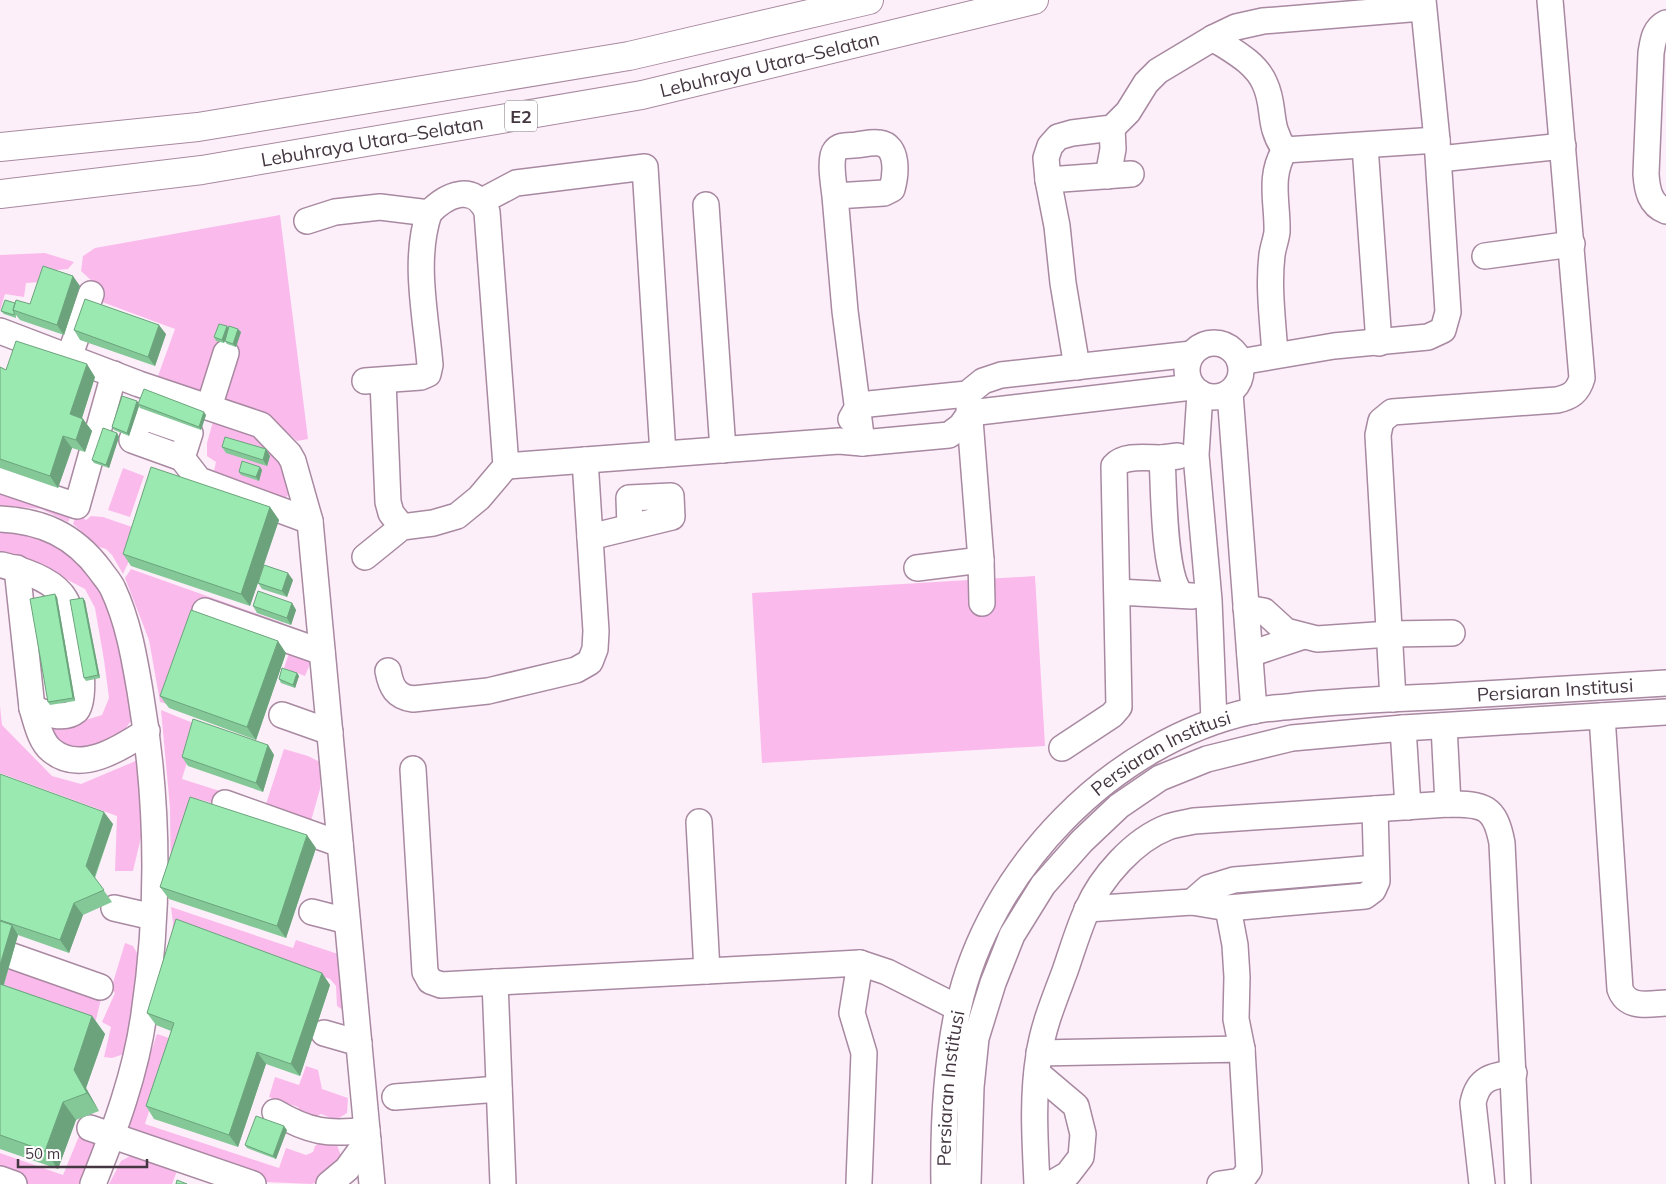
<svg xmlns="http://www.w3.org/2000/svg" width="1666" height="1184" viewBox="0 0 1666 1184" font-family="Mulish,sans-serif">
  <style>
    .grass { fill: #fabbec }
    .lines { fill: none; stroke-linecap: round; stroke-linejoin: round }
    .minor-casing { stroke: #a889a1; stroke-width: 28 }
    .highway-casing { stroke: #a889a1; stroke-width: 30 }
    .minor { stroke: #fff; stroke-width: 25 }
    .highway { stroke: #fff; stroke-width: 28 }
    .wall { fill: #84c898 }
    .shaded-wall { fill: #6ca37c }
    .building { fill: #9ae9b1; stroke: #6ca37c }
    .labels { text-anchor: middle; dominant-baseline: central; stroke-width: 4.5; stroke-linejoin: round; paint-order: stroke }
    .shield { fill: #fff; stroke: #7c737a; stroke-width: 1 }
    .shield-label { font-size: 18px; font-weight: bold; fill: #443741 }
    .street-label { font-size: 19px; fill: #443741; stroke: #fff }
  </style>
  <rect width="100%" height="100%" fill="#fdeff9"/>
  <path class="grass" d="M280,215L308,439L297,441L267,415L158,376L175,329L94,299V283L81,271L83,256L95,248Z
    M45,253L74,262L68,269L44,271L42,282L26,283L24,297L5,294L0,311V255Z
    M214,418L273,442L292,491L280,504L212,480L216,462L207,456V443Z
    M123,468L144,476L130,517L108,510Z
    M0,489L72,514L68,522L41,509L0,505Z
    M77,513L86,520L91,516L103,517L132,527L135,548L123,574L112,555L106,549L99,547L73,524Z
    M23,531C34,536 48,540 58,546C71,554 96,577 102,590C120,631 126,678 131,721L125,729L83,751L62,747L49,725H69L102,715L109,698L104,660L95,608L85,589L47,569L0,555V532Z
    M131,569L283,623L277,641L167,704L160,702L149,640L125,578Z
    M1035,576L1045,746L762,763L752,593Z
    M291,647L310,653V664L305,676L284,668Z
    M0,706L2,725L52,776L81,784L138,760L143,829L133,871H115L117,816L0,773Z
    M161,710L198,725L182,779L223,792L219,805L198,799L171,886L170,808Z
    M284,749L308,756L320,762V789L311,821L266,804Z
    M171,907L293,948L296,940L338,954L341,965L343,1010L337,1006L336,986L330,979L183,931L168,978L173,923Z
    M125,943L133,946L140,958L124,1054L112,1058L104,1057L111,1027L102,1022L115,993L111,989Z
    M0,961L101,999L95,1024L0,990Z
    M157,1034L172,1039L145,1124L279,1168L286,1148L306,1155L313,1152L315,1146L326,1139L337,1145L341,1156L325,1181L311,1184L266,1182L123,1134Z
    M306,1066L318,1070L322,1089L348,1098L347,1113L336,1120L321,1114L314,1118L304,1119L298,1107L269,1097L275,1077L299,1085Z
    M79,1136L103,1147L89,1184H27L0,1174V1153L63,1175Z
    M132,1155L177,1171L172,1184H109L121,1161Z"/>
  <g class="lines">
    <g class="minor-casing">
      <g id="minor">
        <path d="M1666,23C1654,29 1653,41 1651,53L1646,174C1647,190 1650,205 1666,211"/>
        <path d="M1213,38C1231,50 1256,62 1265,84C1276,108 1267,125 1285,150"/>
        <path d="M1365,146L1379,343"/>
        <path d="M1285,150L1437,140"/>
        <path d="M1439,159L1563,146"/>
        <path d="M1108,176L1113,149L1112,128"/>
        <path d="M1048,180L1131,174"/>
        <path d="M835,196C834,187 829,158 835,151C840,144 849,146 856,145C864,144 872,142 879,143C899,145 896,175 892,189L884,193L835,196L845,311L862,443"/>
        <path d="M482,201L516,183L645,167L663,454"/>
        <path d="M706,205L723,450"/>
        <path d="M307,221L335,212L380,207L429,213C446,195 474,182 487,212L506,466L479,498L457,516L433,523L402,527L365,557"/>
        <path d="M1485,256L1572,244"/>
        <path d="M0,331L139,384L261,425L289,454L293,461L310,521L372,1184"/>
        <circle cx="1214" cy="370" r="27"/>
        <path d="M1275,355C1273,322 1268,287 1272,255C1273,247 1276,240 1277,232C1278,204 1268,176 1285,150"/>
        <path d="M69,358L91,294"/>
        <path d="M1240,362L1334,346L1428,337L1443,330L1448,312L1437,140L1423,0"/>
        <path d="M1077,367L1063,283L1057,226L1048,180L1046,158L1050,146L1058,137L1072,133L1112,128L1128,112L1146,83L1158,71L1213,38L1236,27L1263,21L1422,8"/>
        <path d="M365,381L421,377L428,374L430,365C426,316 413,261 429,213"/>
        <path d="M383,381L388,502L391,513L402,527"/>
        <path d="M1200,393L1196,455L1209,600L1214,721"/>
        <path d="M1230,393L1254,711"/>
        <path d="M209,407L226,353"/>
        <path d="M969,407L981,560L982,603"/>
        <path d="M851,419L859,405L967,394L983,381L1001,375L1192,354"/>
        <path d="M1178,456L1162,458C1164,487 1163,575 1181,594"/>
        <path d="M182,458L190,433L141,416L132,440L182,458L199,480L310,521"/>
        <path d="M506,466L839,441L862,443L949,435L961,426L970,413L1192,387"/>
        <path d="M0,480L77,506L114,374"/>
        <path d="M0,519C42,521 74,535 100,570C104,576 110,582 113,589C128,621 134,656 140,691C158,797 160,907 144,1014C136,1073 115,1129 93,1184"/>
        <path d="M590,537L672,517L671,496L629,498L630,527"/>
        <path d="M2,565C23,570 54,580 65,599C75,615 90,698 76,711C64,721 44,713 32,708"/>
        <path d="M17,568L32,708C36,721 40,741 51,750C80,775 121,748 147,731"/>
        <path d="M917,568L981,560"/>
        <path d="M1118,592L1192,596"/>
        <path d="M1246,608L1264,611L1286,631L1317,639L1390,634L1452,633"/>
        <path d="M205,611L322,652"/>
        <path d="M1250,654L1301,637"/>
        <path d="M388,671C391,687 396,697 413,699L488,691L576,670L590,662L595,649L596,631L585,460"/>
        <path d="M1393,699L1378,435L1381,421L1392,412L1557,400C1571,397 1578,392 1582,378L1550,0"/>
        <path d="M282,715L330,732"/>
        <path d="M1602,716L1620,989C1627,1009 1648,1004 1666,1003"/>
        <path d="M1444,726L1448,804"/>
        <path d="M1403,728L1408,807"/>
        <path d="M1062,748L1112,715L1119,707L1114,466C1124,454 1148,458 1162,458"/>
        <path d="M413,769L425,972L430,981L441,985L860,963L887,972L958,1008"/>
        <path d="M225,803L340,844"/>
        <path d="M699,822L707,971"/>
        <path d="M1192,902L1208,888L1234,880L1376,868"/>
        <path d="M114,908L153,917"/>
        <path d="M1228,908L1235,945L1237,977L1236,1019L1242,1049"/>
        <path d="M1087,909L1192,902L1228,908L1365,896L1373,890L1377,881L1375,809"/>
        <path d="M312,912L347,921"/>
        <path d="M12,956L100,987"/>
        <path d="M495,982L503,1184"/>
        <path d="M324,1033L359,1043"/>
        <path d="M1039,1053L1242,1049L1249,1170L1241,1181L1220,1184"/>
        <path d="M1037,1073L1076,1106L1083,1134L1081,1157L1068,1174L1051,1184"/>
        <path d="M395,1097L499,1089"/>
        <path d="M275,1112C309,1132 328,1135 367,1130"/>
        <path d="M90,1128L253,1184"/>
        <path d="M0,1179L14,1184"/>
        <path d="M859,1182L864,1053L852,1013L860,963"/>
        <path d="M329,1184L347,1169L368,1140"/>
        <path id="s1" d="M944,1184C943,1126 946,1066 958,1009C988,869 1113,741 1252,711C1266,708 1280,708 1294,706C1340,701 1387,699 1433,697C1511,693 1588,687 1666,683"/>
        <path d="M968,1184L971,1087L976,1038L993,983L1012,935L1043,885L1082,841L1119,806L1160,778L1207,759L1292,738L1403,728L1666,712"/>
        <path d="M1037,1184C1035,1141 1032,1097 1039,1055C1043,1026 1055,998 1065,971C1072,951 1078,930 1087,910C1101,877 1134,840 1168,827C1176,824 1185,823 1194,821L1448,804C1484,804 1495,806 1502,843L1518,1184"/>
        <path d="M1482,1184L1473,1103C1478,1078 1491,1076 1514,1073"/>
      </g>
    </g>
    <g class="highway-casing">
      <g id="highway">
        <path d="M0,147L198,127L629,56L869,0"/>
        <path id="s2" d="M0,194L202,170L642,95L1034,0"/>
      </g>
    </g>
    <use href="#minor" class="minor"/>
    <use href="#highway" class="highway"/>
  </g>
  <path class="wall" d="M80,286L64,335L20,320L16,315V318L4,314L1,311L15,303L30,304Z
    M227,326L229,329L241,332L236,347L227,344L225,341L224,343L216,341L214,337Z
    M74,330L166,334L155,366L80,340Z
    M0,367L6,370L95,377L82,418L83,419L92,431L85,452L72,448L58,488L0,468Z
    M138,403L206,415L201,430L140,408L139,406L129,436L114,430L112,427Z
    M117,433L119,437L109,468L94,463L92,460Z
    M222,447L266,449L270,456L267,466L226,453Z
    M260,467L262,470L259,481L241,475L239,472Z
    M270,507L279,520L259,578L293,580L287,597L262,589L258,583L250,606L131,566L123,554Z
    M57,597L75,701L50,705L48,702Z
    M83,598L85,601L100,678L86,681L84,678Z
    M292,603L296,610L291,625L257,613L253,606Z
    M286,653L256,740L169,708L160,696Z
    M297,673L299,676L295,688L281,683L279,679Z
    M268,745L274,755L263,792L188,766L182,757Z
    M0,774L113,824L95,878L112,902L83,915L69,953L18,935L4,985L92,1016L105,1034L86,1088L99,1111L76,1120L58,1169L0,1149Z
    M316,848L286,938L169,899L160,887Z
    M322,973L330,985L300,1076L266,1064L238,1147L154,1119L146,1106L171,1031L156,1025L147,1013Z
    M287,1130L276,1159L247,1148L245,1145Z"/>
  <path class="shaded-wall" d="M73,276L80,286L64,335L57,325Z
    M159,325L166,334L155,366L148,357Z
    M227,326L229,329L224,343L222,340Z
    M238,329L241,332L236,347L233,344Z
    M87,364L95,377L79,427L70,414Z
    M137,401L139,404H138L139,406L129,436L127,433Z
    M204,412L206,415L201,430L199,427Z
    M83,419L92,431L85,452L76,440Z
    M117,433L119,437L109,468L106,465Z
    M63,436L72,448L58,488L50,476Z
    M266,449L270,456L267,466L263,460Z
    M260,467L262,470L259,481L256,477Z
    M270,507L279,520L250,606L241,594Z
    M288,573L293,580L287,597L282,591Z
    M55,594L57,597L75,701L73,698Z
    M83,598L85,601L100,678L98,675Z
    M292,603L296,610L291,625L287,618Z
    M278,641L286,653L256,740L247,727Z
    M297,673L299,676L295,688L293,685Z
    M268,745L274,755L263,792L256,783Z
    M104,812L113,824L94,878L86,866Z
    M307,835L316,848L286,938L277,926Z
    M74,903L83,915L69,953L60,940Z
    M12,925L18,935L0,997V965Z
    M322,973L330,985L300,1076L291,1064Z
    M92,1016L105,1034L86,1088L99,1111L87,1093L74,1070Z
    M257,1052L266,1064L238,1147L229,1135Z
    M63,1102L76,1120L58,1169L45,1151Z
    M284,1126L287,1130L276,1159L273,1156Z"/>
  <path class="building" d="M43,266L73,276L57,325L13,310L16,300L30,304Z
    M85,299L159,325L148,357L74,330Z
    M5,300L15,303L13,310L14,312V315L1,311Z
    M219,324L227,326L222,340L214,337Z
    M229,326L238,329L233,344L225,341Z
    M16,341L87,364L70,414L83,419L76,440L63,436L50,476L0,459V367L6,370Z
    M144,389L204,412L199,427L138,404Z
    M122,396L137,401L127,433L112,427Z
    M103,428L117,433L106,465L92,460Z
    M225,437L266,449L263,460L222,447Z
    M242,461L260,467L256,477L239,472Z
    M151,467L270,507L241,594L123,554Z
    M264,565L288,573L282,591L258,583Z
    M258,591L292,603L287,618L253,606Z
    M55,594L73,698L48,702L30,599Z
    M83,598L98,675L84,678L70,600Z
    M191,610L278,641L247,727L160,696Z
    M282,668L297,673L293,685L279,679Z
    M193,719L268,745L256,783L182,757Z
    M0,774L104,812L86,866L104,890L74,903L60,940L0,920Z
    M190,797L307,835L277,926L160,887Z
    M176,919L322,973L291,1064L257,1052L229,1135L146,1106L174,1023L147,1013Z
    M0,921L12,925L0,965Z
    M0,984L92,1016L74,1070L87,1093L63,1102L45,1151L0,1135Z
    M256,1116L284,1126L273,1156L245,1145Z
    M177,1180L187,1184H176Z"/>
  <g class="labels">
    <rect class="shield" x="505" y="100.5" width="32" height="31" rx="4"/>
    <g class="shield-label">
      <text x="521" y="116">E2</text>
    </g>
    <g class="street-label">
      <text stroke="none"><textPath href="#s2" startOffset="781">Lebuhraya Utara–Selatan</textPath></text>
      <text stroke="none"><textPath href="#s2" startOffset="376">Lebuhraya Utara–Selatan</textPath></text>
      <text stroke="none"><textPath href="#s1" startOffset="920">Persiaran Institusi</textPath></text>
      <text stroke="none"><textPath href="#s1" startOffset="515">Persiaran Institusi</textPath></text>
      <text stroke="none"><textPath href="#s1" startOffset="96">Persiaran Institusi</textPath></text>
    </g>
  </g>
  <path d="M18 1159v8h129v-8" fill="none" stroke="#443741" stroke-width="2.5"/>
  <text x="25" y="1159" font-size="15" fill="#443741" stroke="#ffffff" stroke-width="4" paint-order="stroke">50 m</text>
</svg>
